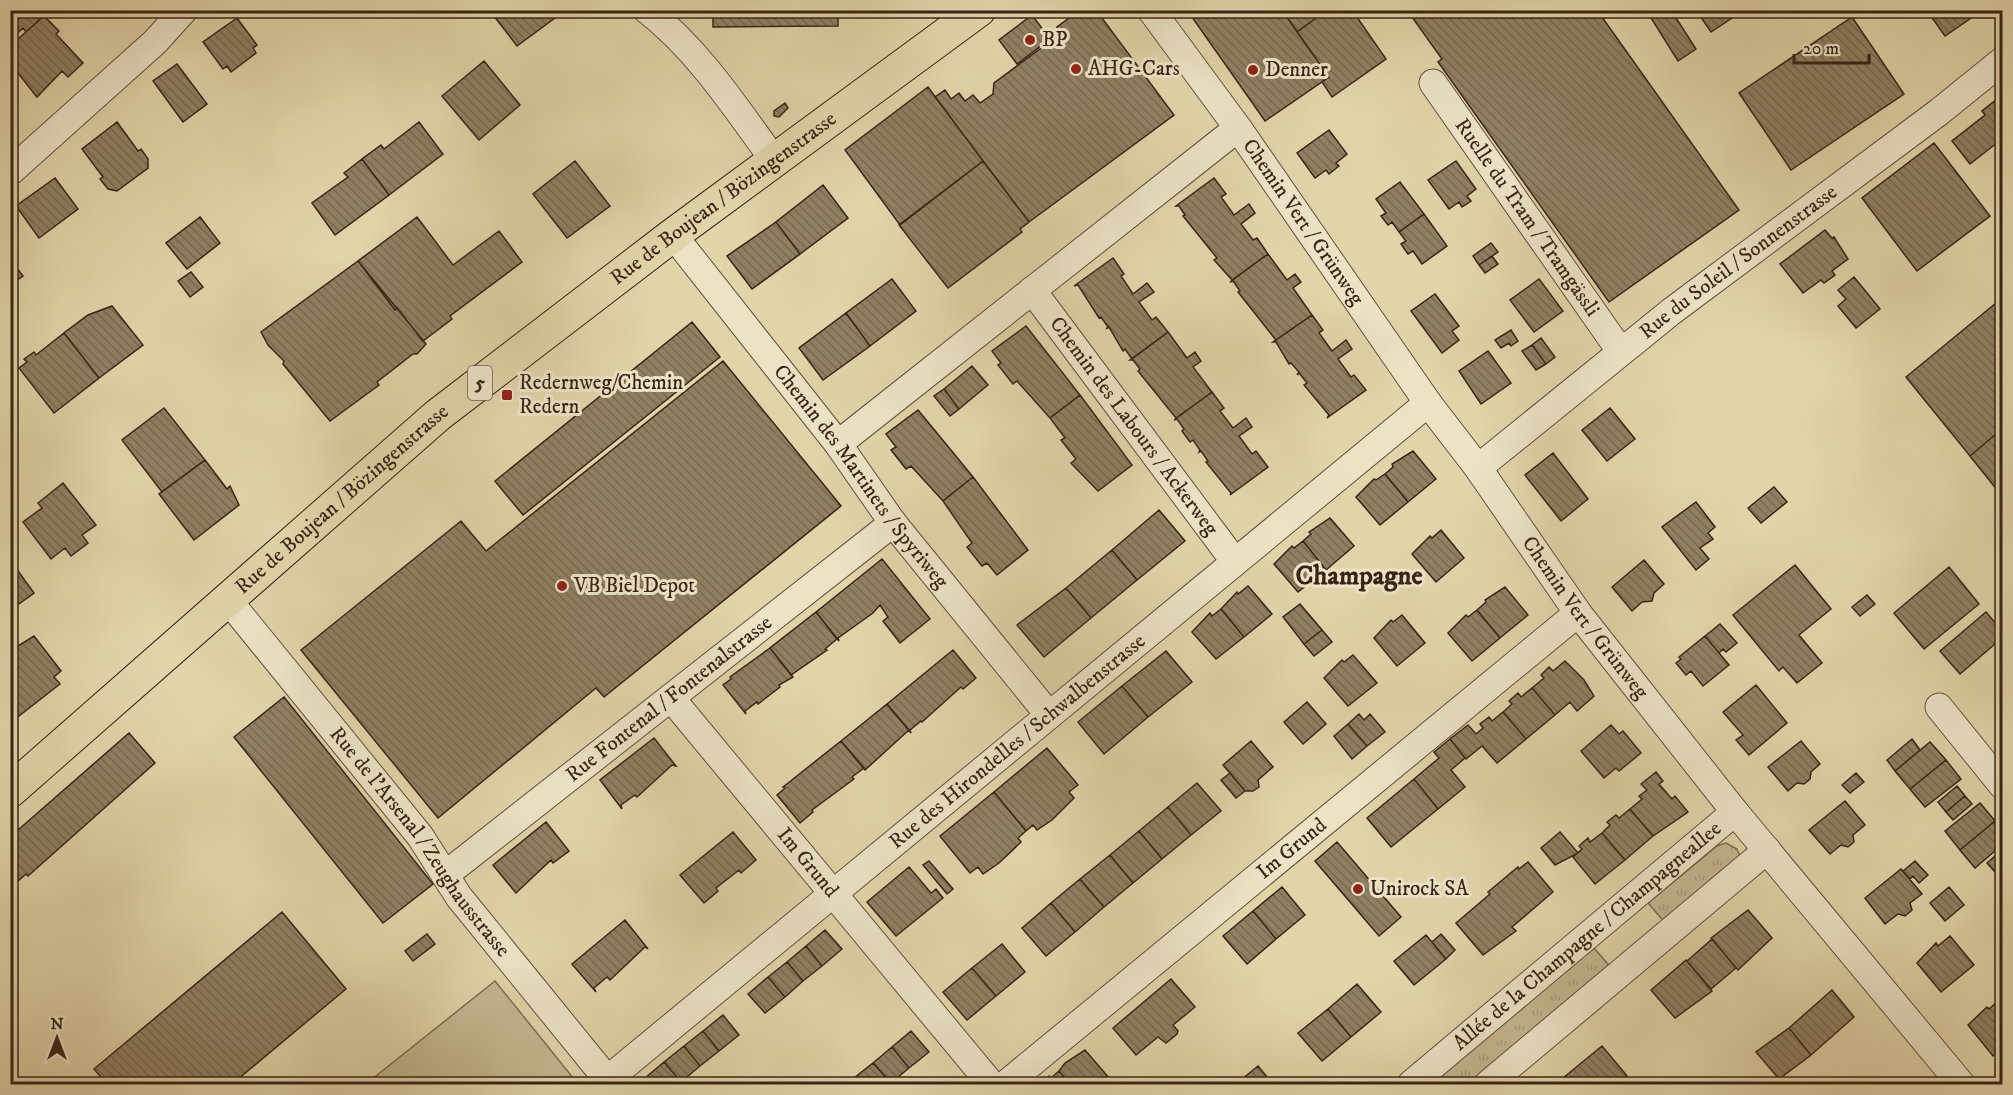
<svg xmlns="http://www.w3.org/2000/svg" width="2013" height="1095" viewBox="0 0 2013 1095" font-family="'IM FELL DW Pica',serif">
  <style>
    .grass { fill: url(#grass-tufts); stroke: #7e6d54; stroke-width: 1.5 }
    .pitch { fill: #c4b690; stroke: #7e6d54; stroke-width: 1.5 }
    .building { fill: url(#building-back-hatch); stroke: #382417; stroke-width: 1.5 }
    .lines { fill: none; stroke-linecap: round; stroke-linejoin: round }
    .minor-casing { stroke: #62503c; stroke-width: 29 }
    .primary-casing { stroke: #382417; stroke-width: 35 }
    .minor { stroke: #ece3c7; stroke-width: 27 }
    .primary { stroke: #e1d4a9; stroke-width: 33 }
    .poi-dot { fill: #8f2418; stroke: #ece3c7; stroke-width: 2 }
    .labels { text-anchor: middle; dominant-baseline: central; stroke-width: 6; stroke-linejoin: round; paint-order: stroke }
    .shield { fill: #ece3c7; stroke: #6e5d4c; stroke-width: 1.5 }
    .shield-label { font-size: 20px; font-weight: bold; fill: #382417 }
    .poi-label { font-size: 21px; fill: #382417; stroke: #ece3c7; text-anchor: start }
    .street-label { font-size: 21px; fill: #382417; stroke: #ece3c7 }
    .district-label { font-size: 27px; font-weight: bold; fill: #382417; stroke: #ece3c7 }
  </style>
  <defs>
    <pattern id="grass-tufts" width="24" height="20" patternUnits="userSpaceOnUse" patternTransform="scale(1.5)"><rect width="24" height="20" fill="#c4b690"/><path d="M3 7l-1-3M5 7V3M7 7l1-3M15 17l-1-3M17 17v-4M19 17l1-3" fill="none" stroke="#a99c7b"/></pattern>
    <pattern id="building-back-hatch" width="6" height="6" patternUnits="userSpaceOnUse" patternTransform="scale(1.5)"><rect width="6" height="6" fill="#908063"/><path d="M-1 5l2 2M0 0l6 6M5-1l2 2" fill="none" stroke="#776951"/></pattern>
  </defs>
  <rect width="100%" height="100%" fill="#e1d4a9"/>
  <filter id="stains"><feTurbulence type="fractalNoise" baseFrequency=".00333" numOctaves="4"/><feColorMatrix values="0 0 0 0 .2 0 0 0 0 .09 0 0 0 0 .02 0 0 0 .5 -.17"/></filter>
  <radialGradient id="worn" r=".72"><stop offset=".6" stop-color="#630" stop-opacity="0"/><stop offset="1" stop-color="#630" stop-opacity=".3"/></radialGradient>
  <path class="grass" d="M1726,843L1737,849L1741,859L1667,925L1648,903L1717,846Z
    M1594,948L1613,970L1473,1084H1436L1441,1075Z"/>
  <path class="pitch" d="M495,981L578,1084H366Z"/>
  <path class="building" d="M10,10H50L26,32L23,28L10,40Z
    M501,10H556L559,15L517,46L494,16Z
    M713,10H838V26L713,27Z
    M1080,10H1096L1174,115L1029,222L935,97L945,90L951,99L959,93L965,101L973,95L980,103L993,94L994,83L1056,37L1057,27Z
    M1187,10H1282L1329,77L1265,121Z
    M1282,10H1327L1297,32Z
    M1327,10H1352L1386,59L1332,97L1322,82L1329,77L1297,32Z
    M1407,10H1597L1739,210L1609,302L1438,62L1442,59Z
    M1646,10H1671L1696,49L1678,61Z
    M1696,10H1744L1711,32Z
    M1930,10H1975L1977,14L1945,36L1928,12Z
    M1032,15L1050,39L1017,64L999,40Z
    M44,16L59,31L56,34L83,63L68,77L62,71L37,97L10,63V46Z
    M1852,17L1904,94L1791,170L1739,93Z
    M237,18L257,45L253,48L256,53L231,72L227,66L223,69L203,42Z
    M484,61L520,105L479,140L442,96Z
    M177,64L207,104L183,122L153,81Z
    M928,87L983,161L900,225L845,150Z
    M2002,95V139L1970,164L1952,141L1985,115L1982,111Z
    M785,103L788,108L779,117L774,116V111Z
    M117,122L138,151L141,149L148,159V168L117,191L108,189L100,179L103,177L82,149Z
    M419,122L443,154L389,195L362,159L381,145L384,149Z
    M1329,130L1347,154L1336,163L1339,166L1329,174L1326,170L1315,178L1297,153Z
    M1934,143L1990,216L1917,271L1862,198Z
    M362,159L389,195L335,235L312,203L348,177L344,173Z
    M575,161L610,206L567,238L533,194Z
    M983,161L1029,222L1020,229L1022,232L948,288L899,225Z
    M1456,161L1476,189L1467,196L1471,201L1462,207L1459,202L1449,209L1428,180Z
    M55,178L78,209L39,238L16,206Z
    M1214,178L1226,194L1221,197L1234,215L1249,204L1255,213L1241,224L1253,240L1257,238L1268,254L1232,280L1214,260L1217,258L1183,216L1185,215L1179,206H1176Z
    M1400,182L1424,214L1399,232L1392,222L1388,225L1381,216L1386,213L1376,199Z
    M823,185L848,218L800,254L776,222Z
    M1424,214L1447,246L1422,264L1413,251L1408,254L1401,244L1406,241L1399,232Z
    M200,217L220,243L187,269L166,243Z
    M417,217L453,265L499,231L522,262L450,316L452,319L423,341L397,308L395,310L358,261Z
    M776,222L800,254L752,289L727,256Z
    M1825,230L1832,238L1834,237L1848,259L1832,271L1835,275L1824,283L1821,280L1803,293L1780,264Z
    M1491,243L1498,252L1479,265L1473,256Z
    M1268,254L1287,280L1295,274L1301,282L1293,288L1312,315L1276,340L1238,292L1240,291L1233,281L1230,282Z
    M1492,256L1498,264L1485,273L1479,265Z
    M1113,258L1124,274L1121,276L1133,294L1147,283L1154,292L1139,302L1152,320L1156,317L1168,332L1132,359L1125,349L1123,351L1109,327L1106,329L1108,327L1101,317L1099,318L1078,285L1074,286Z
    M10,259L23,276L10,285Z
    M358,261L426,344L417,354H413L377,382L379,385L330,421L283,364L284,361L268,345L261,332Z
    M191,272L203,287L190,297L178,281Z
    M1854,277L1880,309L1856,328L1838,306L1846,299L1838,290Z
    M892,279L916,311L870,346L846,313Z
    M1539,279L1563,311L1534,332L1510,300Z
    M1435,294L1459,326L1452,331L1459,340L1442,353L1411,311Z
    M2002,298V429L1970,456L1906,377Z
    M112,306L143,345L99,378L64,333L88,315Z
    M846,313L870,346L823,380L799,348Z
    M1312,315L1323,330L1319,333L1332,351L1346,340L1352,349L1338,359L1351,377L1354,375L1366,390L1327,418L1329,415L1304,385L1307,383L1299,373L1297,375L1299,372L1291,363L1289,364L1276,342H1273Z
    M692,322L720,357L523,515L495,481Z
    M1026,326L1080,395L1050,418L1017,381L1013,384L998,365L1001,363L992,351Z
    M1511,330L1518,341L1511,346L1509,343L1501,348L1495,340Z
    M1168,332L1187,358L1195,352L1201,361L1193,367L1212,392L1176,418L1138,371L1140,369L1133,360H1130Z
    M64,333L99,378L54,413L19,368L27,362L24,359L34,352L36,355Z
    M1541,338L1555,357L1546,364L1532,345Z
    M1532,345L1546,364L1536,370L1522,351Z
    M1488,351L1511,383L1481,404L1459,371Z
    M723,361L841,506L604,697L596,688L438,818L301,650L461,521L486,551Z
    M972,366L988,385L959,409L944,389Z
    M944,389L959,409L950,416L934,396Z
    M1212,392L1224,408L1220,411L1233,428L1246,418L1252,427L1239,436L1252,454L1256,451L1268,467L1230,495L1231,493L1206,462L1208,461L1201,451L1199,452L1200,450L1193,440L1190,442L1182,431L1184,429L1177,419L1174,420Z
    M1080,395L1132,465L1098,491L1071,463L1076,459L1061,440L1065,438L1050,418Z
    M164,408L205,460L162,492L122,440Z
    M1610,408L1635,439L1607,461L1582,430Z
    M918,410L973,477L943,501L911,466L906,469L891,450L896,447L886,434Z
    M2002,429V496L1970,456Z
    M1413,451L1436,479L1408,502L1385,474L1393,467L1392,464Z
    M1553,453L1588,499L1561,521L1525,475Z
    M205,460L227,489L230,486L239,505L194,540L159,494Z
    M1385,474L1408,502L1380,525L1356,497L1374,479L1376,480Z
    M973,477L1028,550L997,575L987,563L982,566L967,547L972,543L943,501Z
    M63,483L96,525L82,535L88,543L71,556L65,548L51,559L23,522L42,508L38,503Z
    M1774,487L1787,502L1761,523L1748,508Z
    M1696,502L1715,527L1708,533L1713,539L1700,548L1709,559L1696,570L1662,527Z
    M1159,510L1185,541L1137,580L1112,550Z
    M1330,518L1354,546L1326,570L1303,541L1311,534L1309,532Z
    M1441,530L1464,558L1436,582L1412,554L1430,536L1432,538Z
    M1303,541L1326,570L1298,592L1274,564L1292,546L1294,548Z
    M1112,550L1137,580L1091,618L1066,588Z
    M882,559L930,619L900,643L883,621L888,617L880,605L873,613L838,638L839,641L816,612Z
    M1644,560L1664,584L1654,593L1652,601L1642,602L1632,611L1612,587Z
    M13,564L34,593L16,606L10,599V565Z
    M1795,565L1831,609L1799,635L1822,663L1797,683L1783,667L1779,671L1733,615Z
    M1949,567L1979,604L1924,649L1894,613Z
    M1248,586L1272,614L1244,637L1221,609L1237,592L1238,594Z
    M1505,587L1528,615L1500,638L1477,610L1486,602L1485,600Z
    M1066,588L1091,618L1044,657L1017,625Z
    M1867,595L1875,604L1860,616L1852,607Z
    M1300,604L1322,630L1304,644L1283,617Z
    M1221,609L1244,637L1216,659L1192,632L1210,613L1212,616Z
    M1477,610L1500,638L1472,661L1448,633L1466,615L1468,617Z
    M816,612L837,639L825,649L827,650L791,675L770,648Z
    M1986,612L2002,631V638L1960,674L1940,651Z
    M1402,615L1425,643L1397,666L1374,638L1391,620L1393,622Z
    M1720,624L1737,643L1726,652L1723,649L1719,653L1705,636Z
    M1322,630L1332,642L1314,656L1304,644Z
    M34,636L61,671L54,677L60,684L10,723V651Z
    M1705,636L1729,665L1703,686L1691,671L1686,675L1676,663L1681,659L1679,657Z
    M770,648L793,677L779,685L780,687L758,704L757,702L745,711L746,714L723,685L731,679L730,677Z
    M953,650L976,678L963,689L961,687L922,722L921,721L910,730L911,733L887,704Z
    M1166,651L1192,682L1148,717L1122,686Z
    M1353,655L1377,683L1348,706L1324,678L1342,660L1344,662Z
    M1565,661L1584,680L1594,696L1577,711L1570,702L1555,715L1532,688L1544,678L1541,675L1549,667L1553,671Z
    M1756,685L1787,723L1749,755L1736,740L1743,735L1723,712Z
    M1122,686L1148,717L1104,754L1078,722Z
    M1532,688L1555,715L1526,739L1503,712L1512,704L1509,701L1518,693L1521,697Z
    M284,697L433,884L383,923L234,737Z
    M1307,702L1326,724L1303,744L1284,722Z
    M887,704L909,730L865,770L841,741Z
    M1503,712L1526,739L1497,763L1482,746L1466,759L1450,739L1468,725L1476,734L1483,728L1480,724L1489,717L1492,721Z
    M1359,714L1364,720L1370,714L1385,732L1367,746L1348,724Z
    M1348,724L1367,746L1352,759L1334,736Z
    M1611,725L1619,734L1623,731L1641,753L1619,771L1616,768L1604,778L1581,751Z
    M129,733L155,763L28,876L26,874L10,888V837Z
    M654,738L676,766L672,765L637,797L635,795L621,805L622,809L600,780Z
    M1450,739L1465,758L1451,770L1465,787L1438,809L1414,779L1439,758L1434,752Z
    M1912,739L1920,750L1895,771L1887,760Z
    M841,741L864,768L852,777L854,779L812,810L813,812L800,823L777,795L785,788L783,787Z
    M1251,741L1273,767L1258,780L1259,787L1253,791H1245L1223,765Z
    M1801,741L1820,764L1811,772L1810,779L1804,784L1797,783L1788,791L1768,767Z
    M1930,742L1946,760L1910,789L1895,771Z
    M1047,748L1078,785L1069,792L1074,798L1052,820L1037,830L1033,825L1026,831L994,792Z
    M1946,760L1961,779L1925,807L1910,789Z
    M1656,772L1663,781L1659,784L1672,799L1675,796L1688,812L1653,836L1630,809L1642,799L1639,796L1647,790L1641,784Z
    M1230,773L1245,791L1236,798L1221,780Z
    M1856,773L1864,782L1850,793L1842,785Z
    M1414,779L1438,809L1391,847L1367,818Z
    M1197,783L1221,811L1191,835L1168,807Z
    M1957,786L1965,796L1946,812L1938,802Z
    M994,792L1026,831L1018,838L1021,842L999,863L983,874L978,867L970,873L940,836Z
    M1965,796L1972,804L1953,820L1946,812Z
    M1845,801L1865,825L1853,835L1854,842L1848,847L1841,845L1830,854L1809,830Z
    M1980,803L1995,821L1960,850L1945,831Z
    M1168,807L1191,835L1162,859L1139,831Z
    M1630,809L1653,836L1625,860L1602,833L1610,825L1607,822L1616,815L1619,818Z
    M1995,821L2002,830V845L1975,868L1960,850Z
    M546,822L569,851L553,863L551,860L516,893L493,865Z
    M1139,831L1162,859L1133,883L1110,855Z
    M733,832L756,860L741,873L739,870L716,888L718,891L704,903L680,875Z
    M1560,832L1578,853L1555,865L1541,848Z
    M1602,833L1625,860L1595,884L1573,857L1582,849L1579,846L1588,838L1590,842Z
    M1337,842L1401,917L1379,936L1315,861Z
    M2002,850V865L1995,872L1987,863Z
    M1110,855L1133,883L1104,907L1080,879Z
    M929,861L953,889L947,894L923,865Z
    M1915,861L1928,875L1919,883L1913,876L1910,879L1903,871Z
    M1528,862L1553,892L1512,927L1516,931L1483,955L1456,923L1490,894L1488,892L1518,867L1519,869Z
    M909,867L931,893L936,889L943,898L896,936L867,902Z
    M1901,869L1922,894L1910,903L1912,910L1905,916L1898,914L1885,924L1865,898Z
    M1080,879L1104,907L1075,932L1051,903Z
    M1282,887L1305,915L1276,939L1253,911Z
    M1949,887L1964,905L1945,921L1930,903Z
    M1051,903L1075,932L1046,956L1022,928Z
    M1748,910L1772,938L1738,970L1711,938Z
    M1253,911L1276,939L1247,964L1223,936Z
    M282,912L346,989L232,1084H107L94,1069Z
    M625,920L648,949L645,947L610,980L607,977L594,988L596,992L572,964Z
    M825,930L842,949L822,966L806,946Z
    M427,934L435,944L413,961L405,951Z
    M1441,934L1455,950L1446,959L1432,942Z
    M1426,935L1446,959L1414,985L1394,961Z
    M1950,936L1974,965L1941,992L1917,963L1936,943L1938,946Z
    M1712,939L1736,968L1711,989L1687,961Z
    M1002,944L1025,972L996,996L972,968Z
    M806,946L822,966L803,981L787,962Z
    M1686,960L1712,991L1675,1018L1651,990Z
    M787,962L803,981L785,997L768,977Z
    M972,968L996,996L967,1020L943,992Z
    M768,977L785,997L765,1013L748,994Z
    M1171,979L1195,1007L1173,1025L1178,1031L1177,1034L1166,1043L1158,1037L1136,1055L1113,1028Z
    M1357,984L1381,1012L1351,1037L1328,1009Z
    M1832,990L1854,1017L1811,1055L1789,1028Z
    M1998,1001L2002,1006V1048L1993,1056L1968,1025L1987,1007L1989,1009Z
    M1328,1009L1351,1037L1322,1061L1298,1033Z
    M723,1015L739,1035L719,1051L703,1031Z
    M1789,1028L1811,1055L1779,1079L1756,1052Z
    M703,1031L719,1051L700,1066L684,1046Z
    M911,1031L929,1052L909,1068L892,1047Z
    M684,1046L700,1066L681,1082L664,1062Z
    M1602,1046L1627,1076L1617,1084H1568L1563,1078Z
    M892,1047L909,1068L891,1083L873,1063Z
    M1085,1050L1109,1078L1101,1084H1070L1059,1071L1065,1063Z
    M664,1062L681,1082L677,1084H650L645,1078Z
    M873,1063L891,1083L889,1084H860L854,1078Z
    M1258,1066L1273,1084H1236Z
    M1059,1071L1070,1084H1042L1049,1076L1051,1078Z"/>
  <g class="lines">
    <g class="minor-casing">
      <g id="minor">
        <path d="M647,10C700,52 735,107 774,160"/>
        <path id="s1" d="M1151,10L1238,128L1428,403L1478,468L1578,613L1735,812L1961,1084"/>
        <path id="s2" d="M1433,83L1621,352"/>
        <path d="M10,172L155,42L184,10"/>
        <path id="s3" d="M673,235L838,444L893,523L1049,715"/>
        <path id="s4" d="M1032,290L1235,562"/>
        <path d="M838,444L1238,128"/>
        <path id="s5" d="M1478,468L1672,311L1939,112L2002,61"/>
        <path id="s6" d="M228,600L420,836L459,897L611,1084"/>
        <path id="s7" d="M671,698L991,1084"/>
        <path d="M1939,707L2002,785"/>
        <path id="s8" d="M445,875L893,523"/>
        <path id="s9" d="M607,1080L1428,403"/>
        <path id="s10" d="M1006,1084L1578,613"/>
        <path id="s11" d="M1411,1084L1735,812"/>
        <path d="M1488,1084L1767,850"/>
      </g>
    </g>
    <g class="primary-casing">
      <g id="primary">
        <path id="s12" d="M10,791L438,415L673,235L979,10"/>
      </g>
    </g>
    <use href="#minor" class="minor"/>
    <use href="#primary" class="primary"/>
  </g>
  <g class="poi-dot">
    <circle cx="1030" cy="40" r="6"/>
    <circle cx="1076" cy="69" r="6"/>
    <circle cx="1253" cy="70" r="6"/>
    <rect x="501" y="389" width="12" height="12" rx="3"/>
    <circle cx="562" cy="586" r="6"/>
    <circle cx="1358" cy="889" r="6"/>
  </g>
  <g class="labels">
    <rect class="shield" x="468" y="366" width="24" height="34" rx="4.5"/>
    <g class="shield-label">
      <text x="480" y="383">5</text>
    </g>
    <g class="poi-label">
      <text x="1042" y="40">BP</text>
      <text x="1088" y="69">AHG-Cars</text>
      <text x="1265" y="70">Denner</text>
      <text x="519" y="383">Redernweg/Chemin<tspan x="519" dy="24">Redern</tspan></text>
      <text x="574" y="586">VB Biel Depot</text>
      <text x="1370" y="889">Unirock SA</text>
    </g>
    <g class="street-label">
      <text stroke="none"><textPath href="#s12" startOffset="928">Rue de Boujean / Bözingenstrasse</textPath></text>
      <text stroke="none"><textPath href="#s2" startOffset="164">Ruelle du Tram / Tramgässli</textPath></text>
      <text stroke="none"><textPath href="#s1" startOffset="261">Chemin Vert / Grünweg</textPath></text>
      <text stroke="none"><textPath href="#s5" startOffset="332">Rue du Soleil / Sonnenstrasse</textPath></text>
      <text stroke="none"><textPath href="#s4" startOffset="170">Chemin des Labours / Ackerweg</textPath></text>
      <text stroke="none"><textPath href="#s3" startOffset="306">Chemin des Martinets / Spyriweg</textPath></text>
      <text stroke="none"><textPath href="#s12" startOffset="442">Rue de Boujean / Bözingenstrasse</textPath></text>
      <text stroke="none"><textPath href="#s1" startOffset="747">Chemin Vert / Grünweg</textPath></text>
      <text stroke="none"><textPath href="#s8" startOffset="285">Rue Fontenal / Fontenalstrasse</textPath></text>
      <text stroke="none"><textPath href="#s9" startOffset="532">Rue des Hirondelles / Schwalbenstrasse</textPath></text>
      <text stroke="none"><textPath href="#s6" startOffset="309">Rue de l'Arsenal / Zeughausstrasse</textPath></text>
      <text stroke="none"><textPath href="#s10" startOffset="370">Im Grund</textPath></text>
      <text stroke="none"><textPath href="#s7" startOffset="214">Im Grund</textPath></text>
      <text stroke="none"><textPath href="#s11" startOffset="230">Allée de la Champagne / Champagneallee</textPath></text>
    </g>
    <g class="district-label">
      <text x="1359" y="576">Champagne</text>
    </g>
  </g>
  <rect width="2013" height="1095" fill="none" stroke="#e1d4a9" stroke-width="36"/>
  <rect x="12" y="12" width="1989" height="1071" fill="none" stroke="#382417" stroke-width="3"/>
  <rect x="18" y="18" width="1977" height="1059" fill="none" stroke="#382417" stroke-width="1.5"/>
  <g transform="translate(57 1038)" stroke="#ece3c7" stroke-width="4.5" paint-order="stroke">
  <path d="M0-4.5L10 22L0 15L-10 22Z" fill="#382417"/>
  <text y="-9" font-size="16" font-weight="bold" text-anchor="middle" fill="#382417">N</text>
  </g>
  <path d="M1794 54v9h75v-9" fill="none" stroke="#382417" stroke-width="3"/>
  <text x="1803" y="54" font-size="18" fill="#382417" stroke="#ece3c7" stroke-width="4.5" paint-order="stroke">20 m</text>
  <rect width="100%" height="100%" filter="url(#stains)"/>
  <rect width="100%" height="100%" fill="url(#worn)"/>
</svg>
